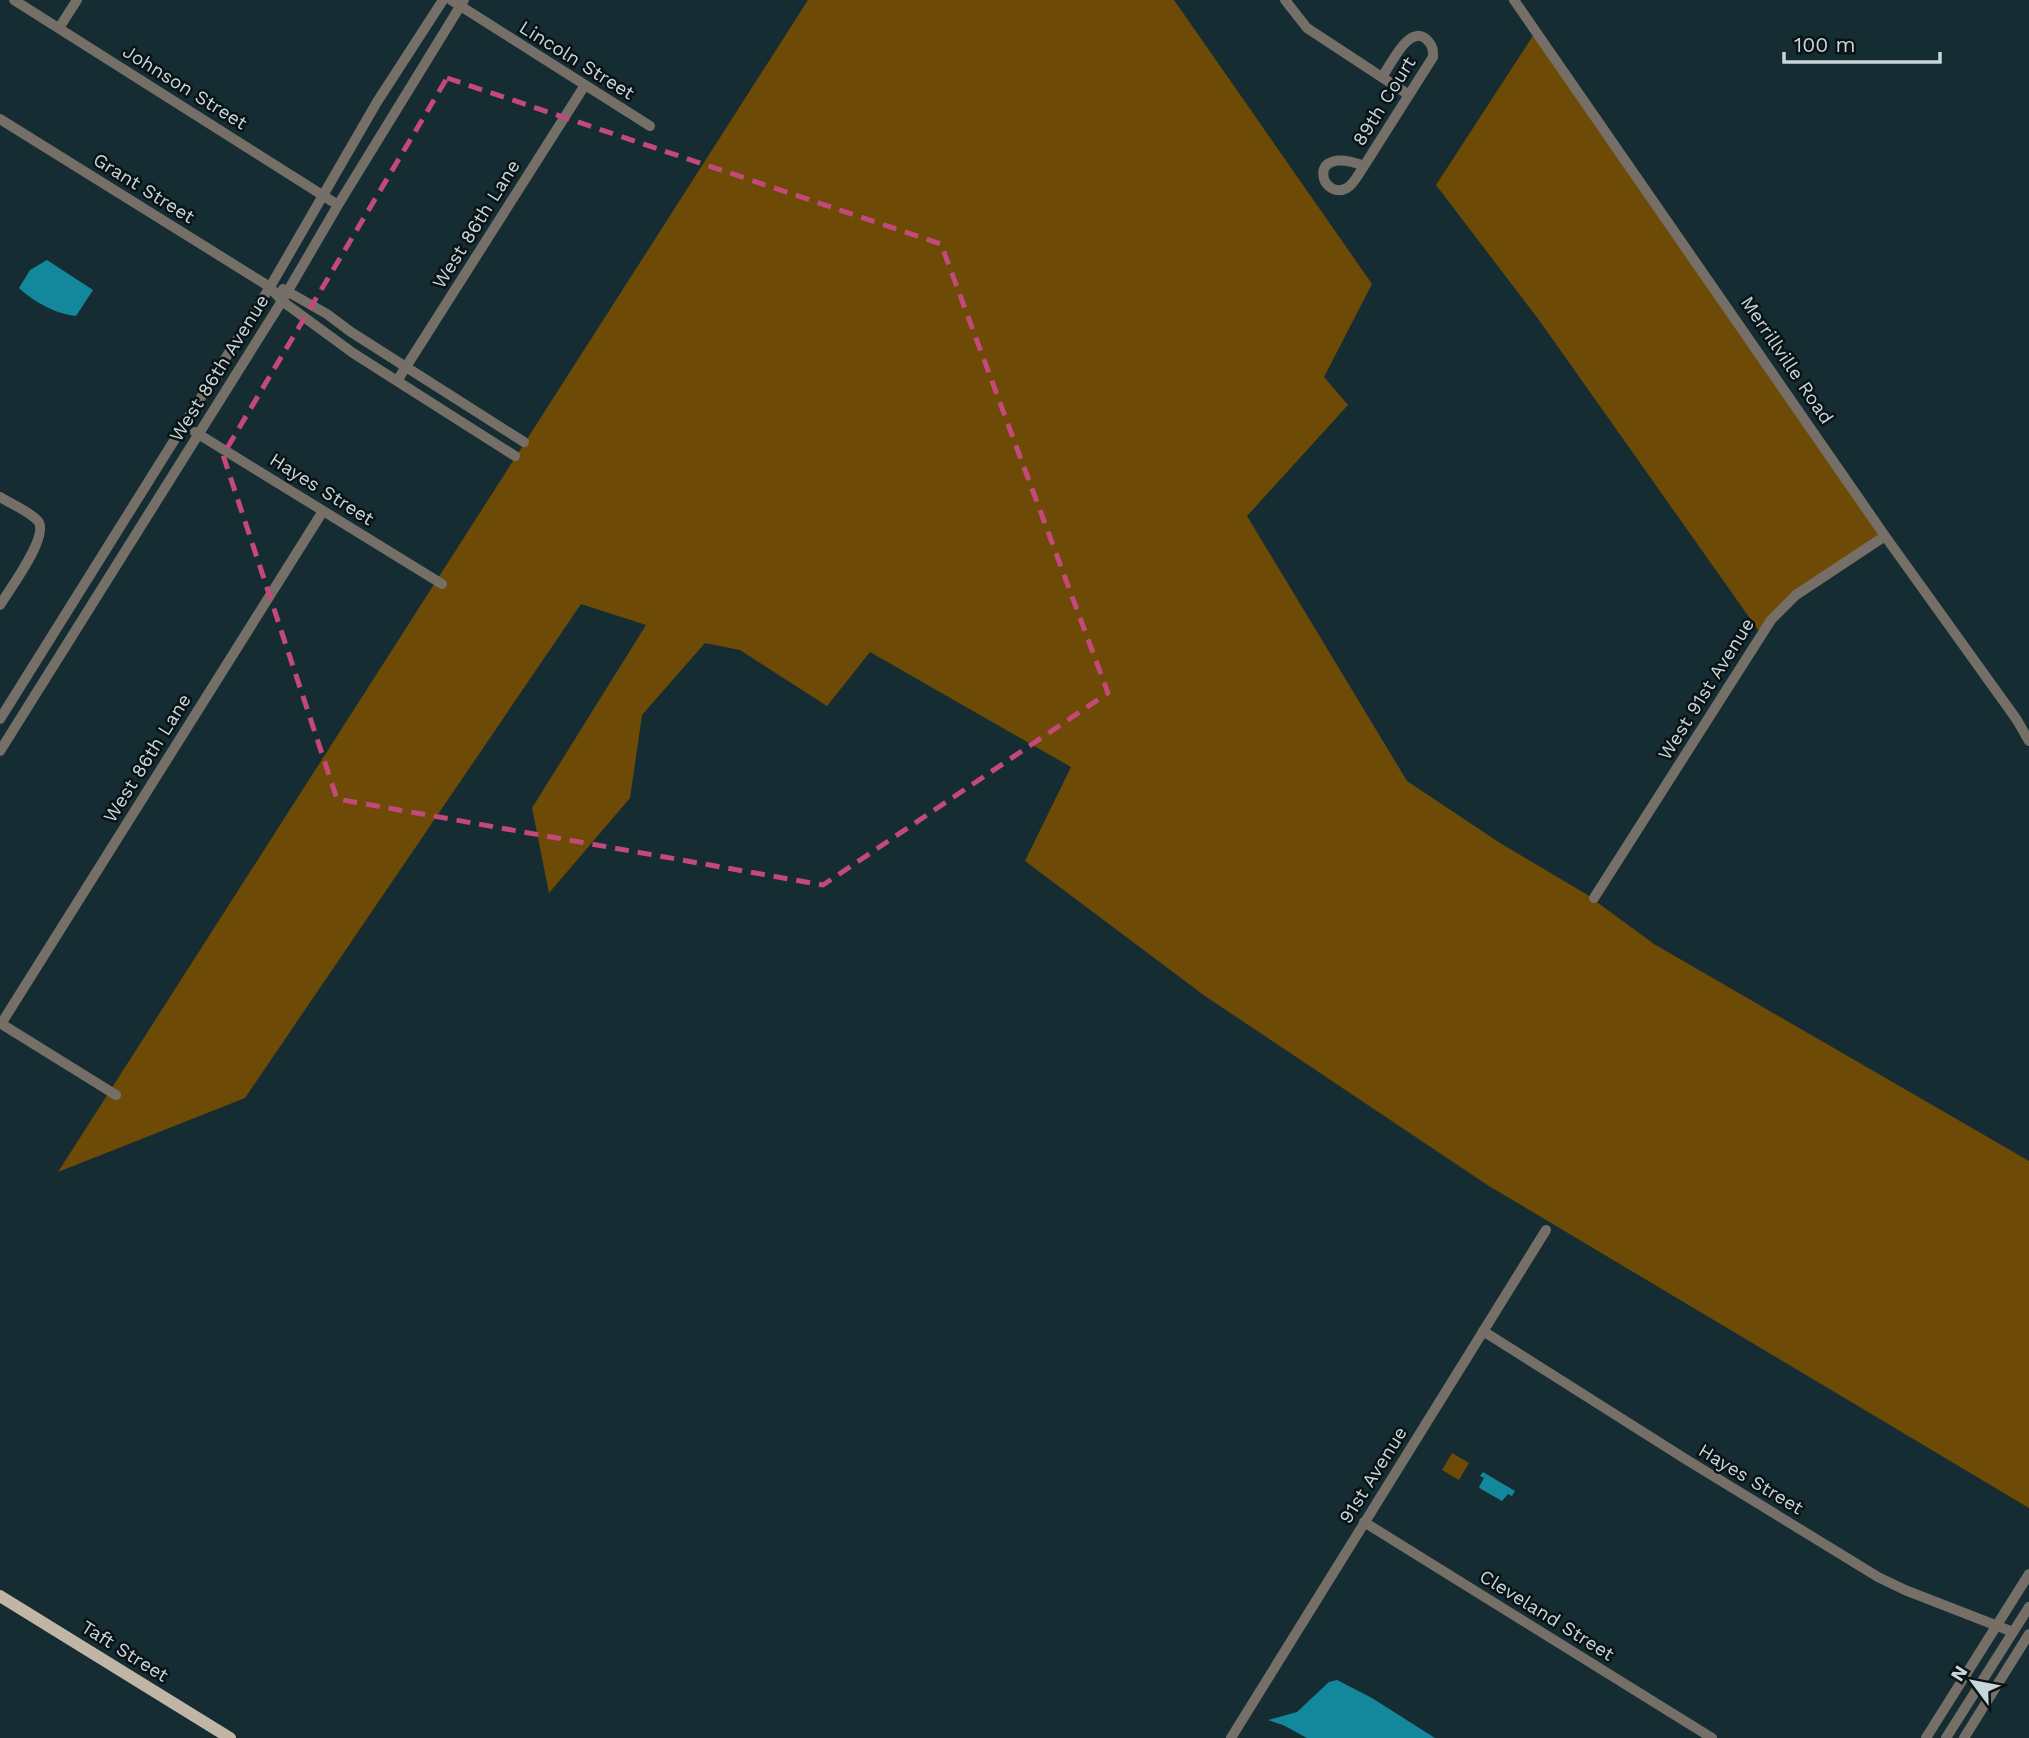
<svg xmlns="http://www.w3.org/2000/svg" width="2029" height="1738" viewBox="0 0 2029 1738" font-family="'Work Sans',sans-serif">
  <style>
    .green { fill: #6d4b06 }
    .water { fill: #13879b }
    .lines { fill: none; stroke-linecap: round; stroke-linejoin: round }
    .minor { stroke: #756f67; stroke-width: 10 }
    .major { stroke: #c1b6a5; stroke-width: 12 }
    .marked { fill: none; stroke: #c4487a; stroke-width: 5; stroke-dasharray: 14 9; stroke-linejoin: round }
    .labels { text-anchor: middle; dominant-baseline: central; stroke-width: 5; stroke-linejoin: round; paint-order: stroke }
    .street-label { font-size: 19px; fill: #c8d6d9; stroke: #091315 }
  </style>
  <rect width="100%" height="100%" fill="#152d32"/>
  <path class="green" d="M808,0H1174L1372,284L1324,377L1348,405L1247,516L1407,781L1500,843L1586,894L1654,944L2029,1161V1508L1489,1186L1205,996L1025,861L1071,767L870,652L827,706L740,650L705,643L642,715L630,798L549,893L532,808L646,625L581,604L245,1098L58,1172Z
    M1536,31L1885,536L1796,595L1761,634L1539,320L1436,185Z
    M1452,1453L1469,1463L1459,1480L1442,1470Z"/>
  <path class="water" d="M47,260L93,290L76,316C56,314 34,302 19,288L30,270Z
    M1483,1472L1515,1491L1512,1496L1508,1494L1502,1501L1481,1489L1479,1487L1484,1478L1480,1476Z
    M1337,1680L1372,1698L1435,1738H1307L1283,1725L1268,1720L1297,1712L1329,1682Z"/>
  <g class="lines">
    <path class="minor" d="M14,0L338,205
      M451,0L650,126
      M1285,0L1307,28L1409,95
      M1514,0L1885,536L2017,720L2029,741
      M59,28L77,0
      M0,119L270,287L282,301L353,353L515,456
      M1364,166C1359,173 1354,184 1347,188C1321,202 1304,143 1364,166L1433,57C1433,50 1433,46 1428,41C1410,21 1391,65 1382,77
      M283,289L327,314L351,332L524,442
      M397,381L585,85
      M195,432L442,584
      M0,497C11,504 29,511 38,521C50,536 9,590 0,605
      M0,719L270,287L377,102L443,0
      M0,751L282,301L338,205L464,0
      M1594,898L1771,620L1796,595L1885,536
      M0,1023L116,1095
      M1,1024L323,511
      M1483,1331L1687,1460L1878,1577L1905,1590L2013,1632
      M1364,1522L1712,1738
      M1231,1738L1546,1230
      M1926,1738L2029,1574
      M1946,1738L2029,1607
      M1964,1738L2029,1634"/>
    <path class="major" d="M0,1596L230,1738"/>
  </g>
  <path class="marked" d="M447,78L941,244L1108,693L823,885L337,799L223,455Z"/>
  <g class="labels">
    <g class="street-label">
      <text transform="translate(577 60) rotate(32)">Lincoln Street</text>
      <text transform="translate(185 87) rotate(32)">Johnson Street</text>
      <text transform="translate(1384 101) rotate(-58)">89th Court</text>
      <text transform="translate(144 188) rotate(32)">Grant Street</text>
      <text transform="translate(476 224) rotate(-58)">West 86th Lane</text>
      <text transform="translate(1787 360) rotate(56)">Merrillville Road</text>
      <text transform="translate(219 368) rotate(-58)">West 86th Avenue</text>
      <text transform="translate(322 489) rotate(32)">Hayes Street</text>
      <text transform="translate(1706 689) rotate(-58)">West 91st Avenue</text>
      <text transform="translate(147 758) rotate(-58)">West 86th Lane</text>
      <text transform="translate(1373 1475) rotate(-58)">91st Avenue</text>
      <text transform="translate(1751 1479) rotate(31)">Hayes Street</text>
      <text transform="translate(1547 1615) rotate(32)">Cleveland Street</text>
      <text transform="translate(125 1651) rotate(32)">Taft Street</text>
    </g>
  </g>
  <g transform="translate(1973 1682) rotate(302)" stroke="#091315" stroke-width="5" paint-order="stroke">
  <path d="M0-5L12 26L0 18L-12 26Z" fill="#c8d6d9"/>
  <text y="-10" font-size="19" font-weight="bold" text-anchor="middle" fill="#c8d6d9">N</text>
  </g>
  <path d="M1784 52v10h156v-10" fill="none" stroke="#c8d6d9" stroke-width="3.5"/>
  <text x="1794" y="52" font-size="21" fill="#c8d6d9" stroke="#091315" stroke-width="5" paint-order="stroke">100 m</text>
</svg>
